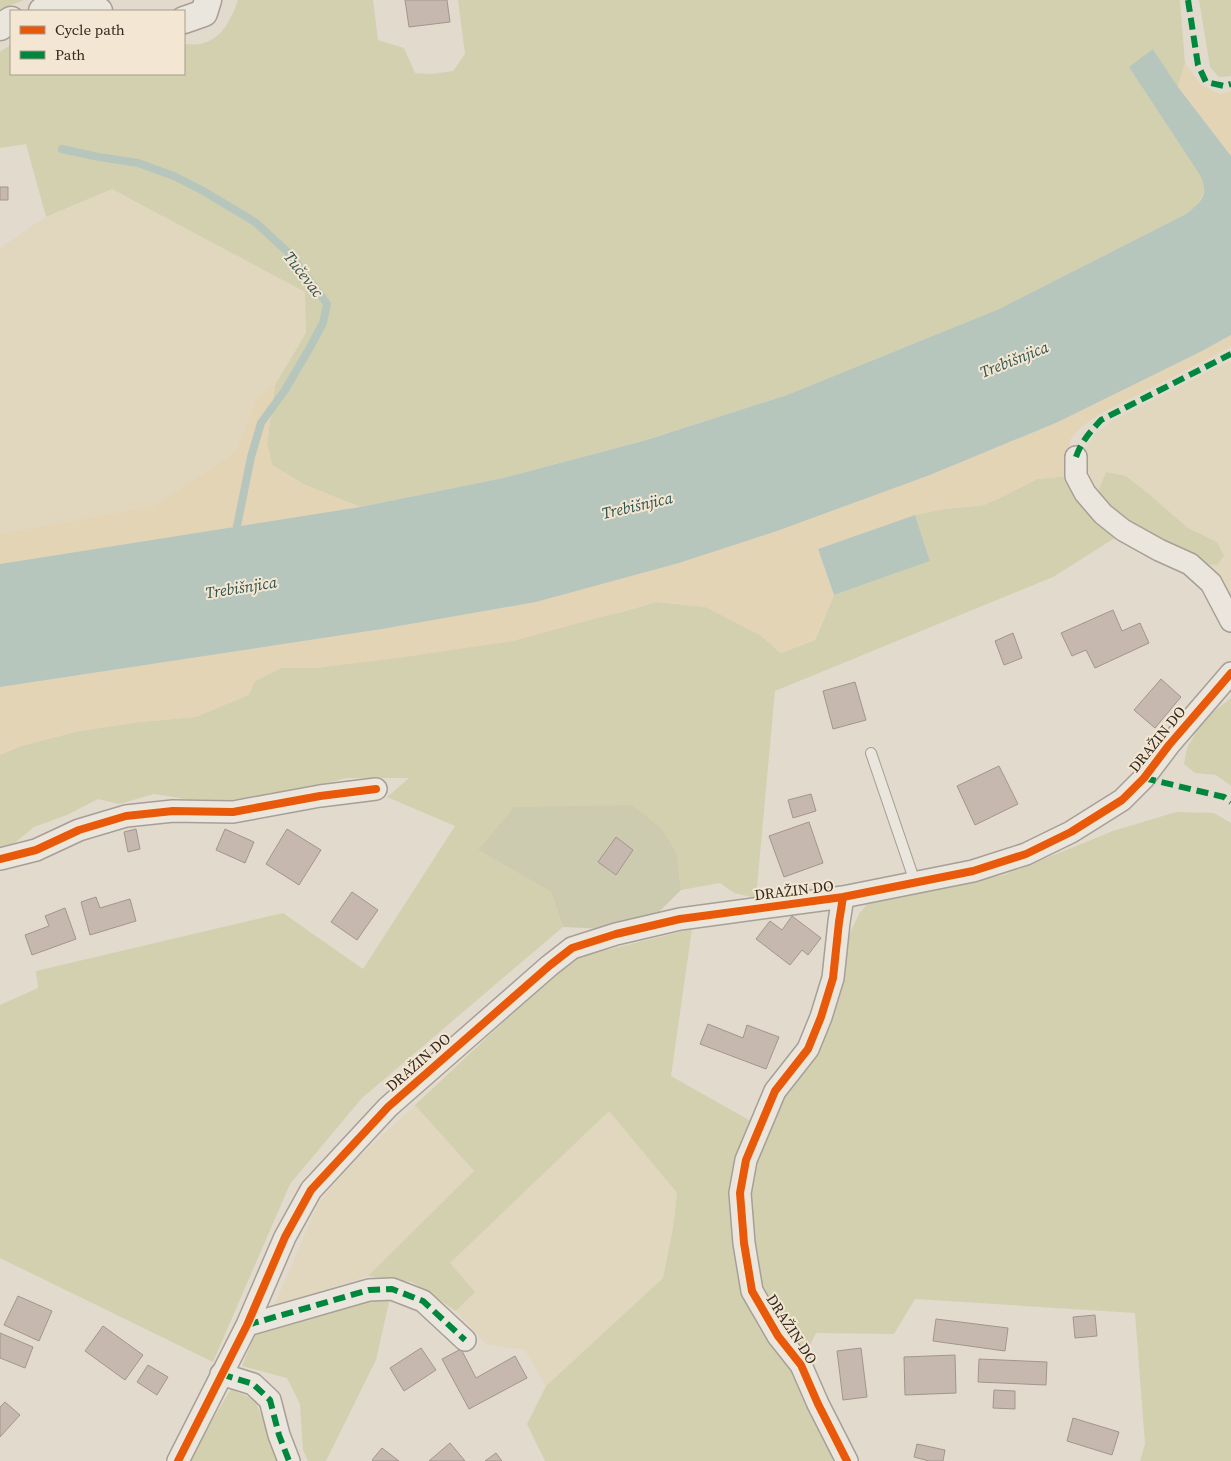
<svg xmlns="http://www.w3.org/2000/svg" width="1231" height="1461" viewBox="0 0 1231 1461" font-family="'Source Serif 4',serif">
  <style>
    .farmland { fill: #e1d7be }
    .green { fill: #d3d0b0 }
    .sand { fill: #e4d4b6 }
    .cemetery { fill: #cdcbaf }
    .water { fill: #b7c6bc }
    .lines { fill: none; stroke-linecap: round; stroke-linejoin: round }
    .stream { stroke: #b7c6bc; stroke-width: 8 }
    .building { fill: #c6b8ae; stroke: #a2968c }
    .service-casing { stroke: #a79f96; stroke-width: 12 }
    .minor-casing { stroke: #a79f96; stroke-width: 24 }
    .tertiary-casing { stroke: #a79f96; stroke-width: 29 }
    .service { stroke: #eae6dd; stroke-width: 10 }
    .minor { stroke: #eae6dd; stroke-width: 21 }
    .tertiary { stroke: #eae6dd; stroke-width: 26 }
    .quiet { stroke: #00873e; stroke-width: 6; stroke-dasharray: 12 6; stroke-linecap: butt }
    .cycleway-casing { stroke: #f3e7d3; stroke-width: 11 }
    .cycleway { stroke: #e8590c; stroke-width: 8 }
    .labels { text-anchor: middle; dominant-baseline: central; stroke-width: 4; stroke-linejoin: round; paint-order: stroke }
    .street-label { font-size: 15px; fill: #35281f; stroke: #f3e7d3 }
    .water-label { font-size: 16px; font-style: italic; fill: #2f544f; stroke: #f3e7d3 }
  </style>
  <rect width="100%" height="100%" fill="#e2dacd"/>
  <path class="farmland" d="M112,189L305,292L306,333L275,385L258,396L235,452L153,506L0,534V248L41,220Z
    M1231,361V600L1205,564L1217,542L1188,528L1150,495L1126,476L1098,492L1088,482L1082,462L1085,448L1095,434L1109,423L1219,366Z
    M415,1105L474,1171L368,1276L274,1306L316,1208L343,1172Z
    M609,1110L677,1193L673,1228L663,1278L546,1386L525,1350L486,1344L456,1311L474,1292L450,1263Z"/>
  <path class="green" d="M0,0H24L0,9Z
    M238,0H373L378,40L404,48L415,73L431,74L453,71L465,54L458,0H1180L1185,63L1178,87L1153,49L1205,185C1203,201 1198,205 1186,214L999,309L787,395L645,440L503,478L360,507L305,485L272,465L267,444L275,385L306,333L305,292L112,189L46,217L26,144L0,148V52L1,51L11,45V74H184V44C189,44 195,45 200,44C223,39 231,19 238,0Z
    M1199,0H1231V76L1219,77L1210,67Z
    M1106,472L1126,476L1150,495L1188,528L1217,542L1224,556L1217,565L1205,564L1133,527L1112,510L1098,492Z
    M1068,476L1098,519L1115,538L1053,577L775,691L756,898L734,893L720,883L681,890L677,853L478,850L551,892L563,927L362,1098L290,1184L213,1362L0,1258V1005L38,988L36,971L283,913L363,969L455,826L387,797L409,778H347L280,794L230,800L185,799L154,794L119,804L98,799L67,815L34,827L12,845L0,849V755L21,746L79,731L139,722L196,717L255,681L281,668H316L618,613L656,602L706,607L760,635L781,653L815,640L834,595L930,561L915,515L944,509L984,505L1006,495L1037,479Z
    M1231,698V786L1216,775L1195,773L1184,764L1187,748L1198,729L1209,715Z
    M1176,812L1214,813L1231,823V1461H1140L1145,1444L1135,1313L915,1299L894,1334L816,1333L802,1361L754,1290L747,1242L750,1161L838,979L850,933L859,914L871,899L1004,875L1113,831Z
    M692,929L671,1076L756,1124L744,1159L749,1292L845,1461H545L527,1424L546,1386L663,1278L673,1228L677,1193L609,1111L450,1263L475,1292L456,1311L412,1282L368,1276L474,1171L415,1105L545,983L582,956Z
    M390,1298L376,1360L326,1461H308L303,1450L300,1404L287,1378L242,1366L255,1334C299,1320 344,1301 390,1298Z
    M231,1389L255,1400L279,1461H189L190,1457Z"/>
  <path class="sand" d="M1185,63L1201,85L1220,94L1231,91V156L1178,87Z
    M1231,335V347L1098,415C1090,422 1076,429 1071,439C1067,449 1067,466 1068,476L1037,479L1006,495L984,505L944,509L915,515L818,549L834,595L814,640L780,653L760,635L706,607L656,602L513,641L398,658L316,668H281L255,681L249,695L196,717L139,722L79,731L21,746L0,755V687L382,629L536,602L679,563L777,531L930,475L1058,422L1202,351Z
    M275,385L267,444L272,465L305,485L360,507L0,564V534L153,506L235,452L258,396Z"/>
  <path class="cemetery" d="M632,805L662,829L677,854L681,890L658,913L605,929L563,927L551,892L478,850L514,807Z"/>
  <path class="water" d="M1153,49L1178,87L1231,156V335L1202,351L1058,422L930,475L777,531L679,563L536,602L382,629L0,687V564L360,507L503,478L646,440L787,395L999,309L1186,214C1201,202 1210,195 1200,175L1129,67Z
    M915,515L930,561L834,595L818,549Z"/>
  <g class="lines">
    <path class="stream" d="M62,149L99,157L138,163L174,176L205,192L255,222L291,255L327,304L323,323L309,349L285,390L261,423L251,457L237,526"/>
  </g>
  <path class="building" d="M405,0H447L450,22L409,27Z
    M0,187H8V200H0Z
    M1113,610L1122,631L1140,623L1149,643L1095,668L1086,650L1072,656L1061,633Z
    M1013,633L1022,658L1004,665L995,641Z
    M1161,679L1181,697L1155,728L1134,710Z
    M855,682L866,720L833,729L823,691Z
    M999,766L1018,804L975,825L957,786Z
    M811,794L816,811L793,818L788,800Z
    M809,822L823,863L784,877L769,836Z
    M136,829L140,849L128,852L124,832Z
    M225,829L254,842L245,863L216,850Z
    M287,829L321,850L299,885L266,864Z
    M616,837L633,850L616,875L598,862Z
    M352,892L378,910L357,940L331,922Z
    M96,897L100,908L130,899L136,921L90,935L81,902Z
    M65,908L76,939L32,955L25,935L49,926L45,916Z
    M792,916L821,938L808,955L802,950L790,965L756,939L770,921L782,930Z
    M708,1024L743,1038L747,1025L779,1037L766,1069L700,1044Z
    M18,1296L52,1311L39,1341L4,1325Z
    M1095,1315L1097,1336L1075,1338L1073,1317Z
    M936,1319L1008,1328L1005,1351L933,1341Z
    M103,1326L143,1355L125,1380L85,1351Z
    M0,1333L33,1347L25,1368L0,1358Z
    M421,1348L436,1370L404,1391L390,1368Z
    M861,1348L867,1397L843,1400L837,1351Z
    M461,1349L476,1378L515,1356L527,1378L469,1409L442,1359Z
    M955,1355L956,1393L905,1395L904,1357Z
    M979,1359L1047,1362L1046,1385L978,1382Z
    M148,1365L168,1377L157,1395L137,1382Z
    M994,1390L1015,1391V1409L993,1408Z
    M5,1402L20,1415L0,1437V1407Z
    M1073,1418L1119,1432L1112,1455L1067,1441Z
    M450,1443L465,1461H429Z
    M917,1444L945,1450L943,1461H929L914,1457Z
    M382,1448L399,1461H374L372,1460Z
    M496,1453L502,1461H485Z"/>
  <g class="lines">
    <g class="service-casing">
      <path id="service" d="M871,753L915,882"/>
    </g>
    <g class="minor-casing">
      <path id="minor" d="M1076,457V476L1085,493L1103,514L1123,530L1159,550L1190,564L1211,583L1231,621
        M0,859L36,850L79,830L126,816L173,811L233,812L320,796L376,789
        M843,897L839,922L833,978L821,1017L808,1049L775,1091L746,1160L740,1193L744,1243L752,1291L778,1336L801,1365L818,1404L847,1461
        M247,1325L369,1290L392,1289L423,1301L465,1340
        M221,1374L253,1384L270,1400L279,1435L289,1461
        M178,1461L247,1325L285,1237L311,1190L388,1107L549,966L572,948L616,934L680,919L843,897L973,871L1026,854L1071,832L1122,800L1144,778L1169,745L1231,673"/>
    </g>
    <g class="tertiary-casing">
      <path id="tertiary" d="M42,11L48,10L89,9L99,11
        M184,20L204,13L208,0
        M0,27L11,20"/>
    </g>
    <use href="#service" class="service"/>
    <use href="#minor" class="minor"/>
    <use href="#tertiary" class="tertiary"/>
    <path class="quiet" d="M1188,0L1198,65L1206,82L1224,86L1231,84
      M1076,457C1081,442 1090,432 1101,420L1231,354
      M1144,778L1224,797L1231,802
      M247,1325L369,1290L392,1289L423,1301L465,1340
      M221,1374L253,1384L270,1400L279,1435L289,1461"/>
    <g class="cycleway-casing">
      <path id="cycleway" d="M0,859L36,850L79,830L126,816L173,811L233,812L320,796L376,789
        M843,897L839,922L833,978L821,1017L808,1049L775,1091L746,1160L740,1193L744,1243L752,1291L778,1336L801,1365L818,1404L847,1461
        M178,1461L247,1325L285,1237L311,1190L388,1107L549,966L572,948L616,934L680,919L843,897L973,871L1026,854L1071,832L1122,800L1144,778L1169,745L1231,673"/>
    </g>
    <use href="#cycleway" class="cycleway"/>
  </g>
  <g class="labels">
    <g class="street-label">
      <text transform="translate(1157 739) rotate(-51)">DRAŽIN DO</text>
      <text transform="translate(794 890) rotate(-7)">DRAŽIN DO</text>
      <text transform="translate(418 1062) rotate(-41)">DRAŽIN DO</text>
      <text transform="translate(792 1329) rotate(57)">DRAŽIN DO</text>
    </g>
    <g class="water-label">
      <text transform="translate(304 274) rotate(52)">Tučevac</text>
      <text transform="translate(1014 359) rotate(-22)">Trebišnjica</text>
      <text transform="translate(637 505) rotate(-13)">Trebišnjica</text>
      <text transform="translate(241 587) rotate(-9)">Trebišnjica</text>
    </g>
  </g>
  <rect x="10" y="10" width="175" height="65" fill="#f3e7d3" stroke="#a79b8b"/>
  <rect x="20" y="26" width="25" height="8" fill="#e8590c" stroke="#a79b8b"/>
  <text x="55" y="35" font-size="15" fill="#35281f">Cycle path</text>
  <rect x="20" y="51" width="25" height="8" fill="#00873e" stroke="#a79b8b"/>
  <text x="55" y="60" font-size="15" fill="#35281f">Path</text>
</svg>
